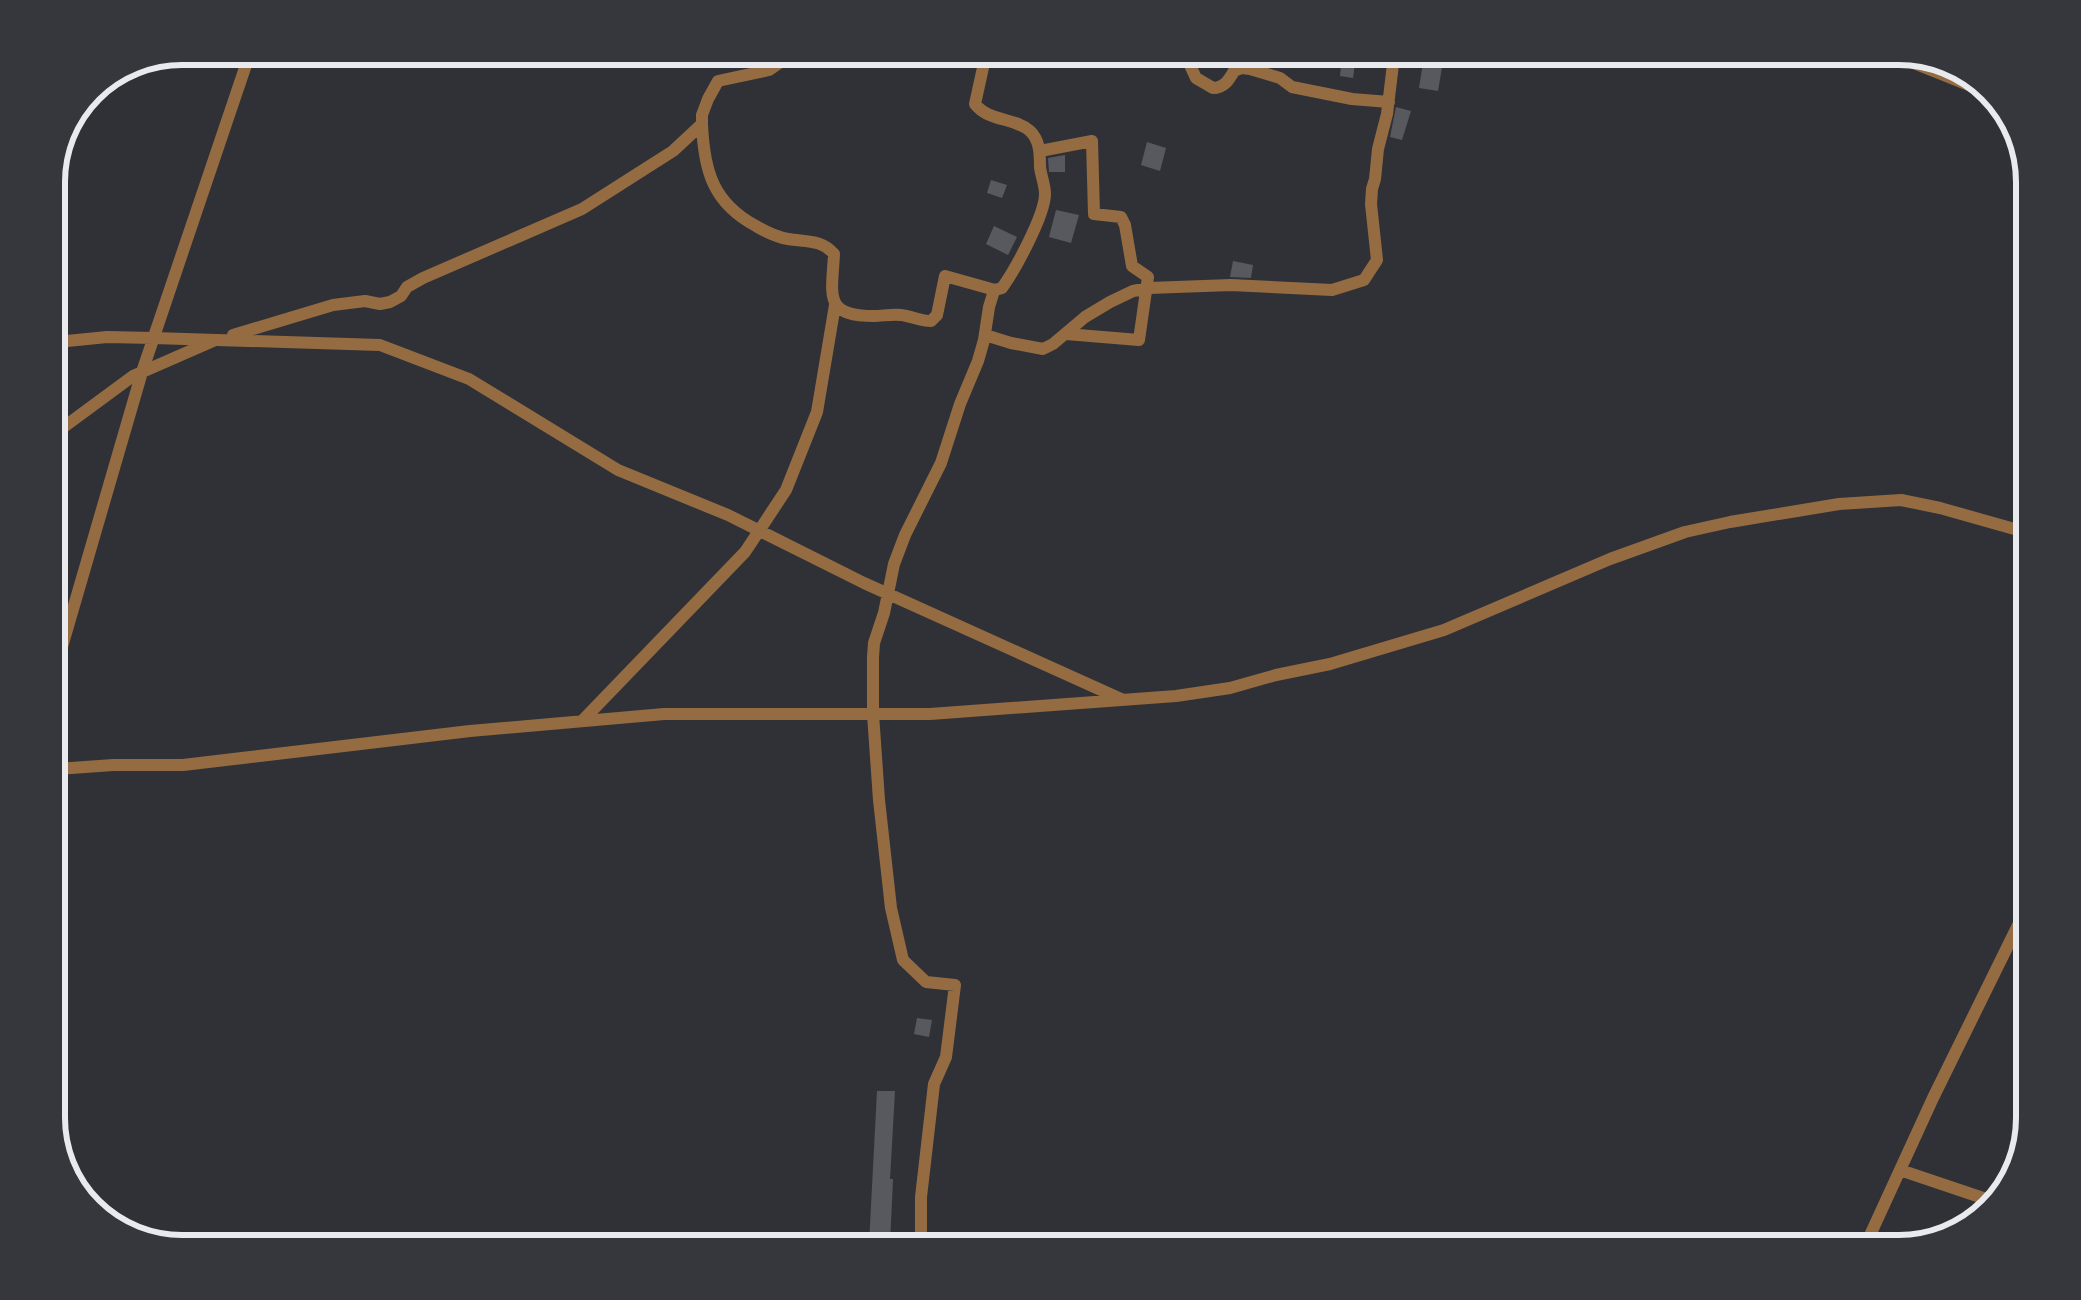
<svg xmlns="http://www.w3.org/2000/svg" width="2081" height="1300" viewBox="0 0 2081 1300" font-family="'DejaVu Sans',sans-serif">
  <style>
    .building { fill: #58595f }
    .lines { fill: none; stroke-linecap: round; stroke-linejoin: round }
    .minor { stroke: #956c42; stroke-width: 12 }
    .rim { fill: none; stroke: #e9eaed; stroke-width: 6 }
  </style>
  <rect width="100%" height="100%" fill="#303137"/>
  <path class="building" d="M1342,56H1356L1353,78L1340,76Z
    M1424,56H1444L1438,91L1419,88Z
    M1396,107L1411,111L1402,140L1390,137Z
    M1147,142L1166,148L1160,171L1141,165Z
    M1065,155V172H1049L1048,158Z
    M991,180L1007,185L1002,198L987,193Z
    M1056,210L1079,215L1071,243L1049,237Z
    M994,226L1017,237L1008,255L986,244Z
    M1233,261L1253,265L1251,278L1230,277Z
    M917,1018L932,1020L929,1037L914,1034Z
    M877,1091H895L890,1179H893L890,1244H869Z"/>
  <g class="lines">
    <path class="minor" d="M1179,56L1189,63L1196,78L1213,88C1224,88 1229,80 1234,71L1242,68L1250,69L1280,78L1292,87L1352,99L1389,102
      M1896,56L1976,88
      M702,124C704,171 713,203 756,226C766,232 777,237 788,239C806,242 821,239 834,254C832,295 823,316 874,316C882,316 892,314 901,315C911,316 921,321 931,321L937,315L945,276L995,290
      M1040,151L1092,141L1094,214L1121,217L1125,225L1132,266L1148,277L1139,340L1066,334
      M233,335L333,305L365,301L380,304L390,302L401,296L407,287L423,278L582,209L673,151L702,124V115L708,99L718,81L769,70L789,56
      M985,335L1011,343L1043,349L1053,344L1085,317L1110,302L1133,291L1149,288L1231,285L1332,290L1364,280L1377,260L1371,204L1372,189L1375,179L1378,149L1387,114L1394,56
      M57,342L107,337L154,338L380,345L469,379L618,470L728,515L864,583L1121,699
      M57,432L133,376L213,341
      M57,664L142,372L249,56
      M583,720L745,552L786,490L817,412L835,305
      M57,769L113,765H183L470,731L664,714H930L1176,696L1230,688L1276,675L1330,664L1444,630L1610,559L1685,532L1730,522L1839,504L1901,500L1940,508L2025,532
      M1900,1170L1989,1200
      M921,1244V1197L934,1084L946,1057L955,985L926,982L903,960L891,908L879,800L873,714V657L874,643L884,613L894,564L905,535L941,463L960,404L978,361L984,340L989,307L993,294L995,290L1002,288C1015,270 1045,215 1045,194C1045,185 1041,176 1040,167C1040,155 1040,140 1030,131C1014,117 989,122 975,104L984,63L983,56
      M1866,1244L1933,1098L2025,911"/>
  </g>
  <path d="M0 0H2081V1300H0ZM182 65H1899A117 117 0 0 1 2016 182V1118A117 117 0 0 1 1899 1235H182A117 117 0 0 1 65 1118V182A117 117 0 0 1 182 65Z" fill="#36373c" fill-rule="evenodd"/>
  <path class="rim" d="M182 65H1899A117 117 0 0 1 2016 182V1118A117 117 0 0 1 1899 1235H182A117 117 0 0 1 65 1118V182A117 117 0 0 1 182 65Z"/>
</svg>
